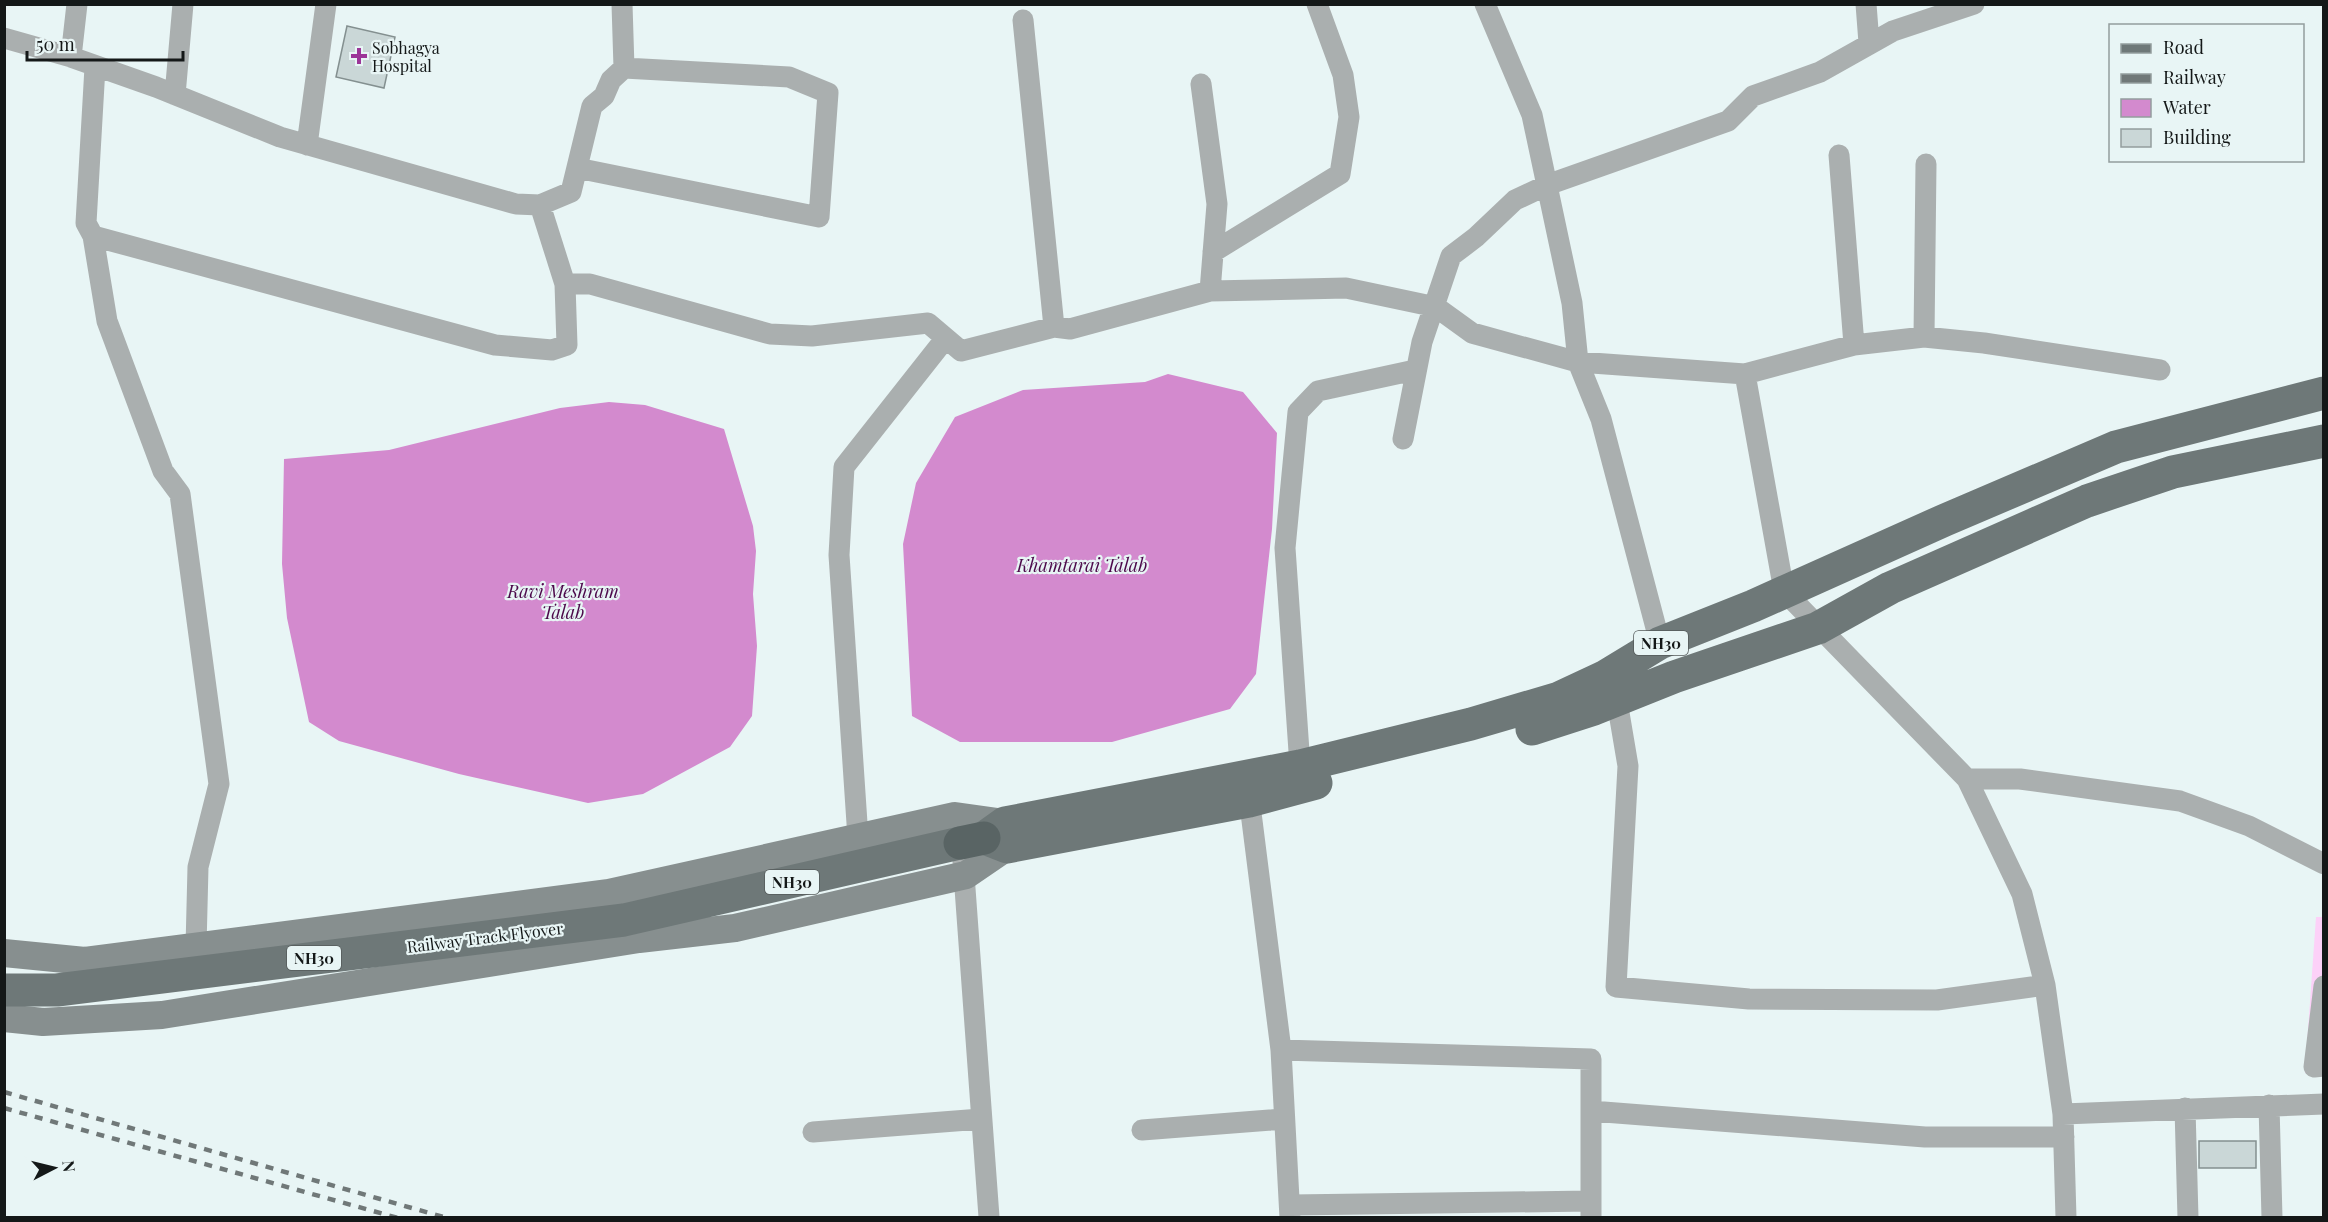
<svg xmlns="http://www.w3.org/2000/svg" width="2328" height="1222" viewBox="0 0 2328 1222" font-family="'Playfair Display',serif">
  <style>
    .green { fill: #fcd1f8 }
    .water { fill: #d38ace }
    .building { fill: #cad7d7; stroke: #849090; stroke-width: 1.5 }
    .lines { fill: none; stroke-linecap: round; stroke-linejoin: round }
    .street { stroke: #aaafaf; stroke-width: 21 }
    .secondary { stroke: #878f8f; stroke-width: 28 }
    .primary { stroke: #6e7878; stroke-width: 33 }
    .highway { stroke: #596464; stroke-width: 33 }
    .rail { stroke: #707878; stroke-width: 4.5; stroke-dasharray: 8 8; stroke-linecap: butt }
    .poi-dot { fill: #9c3598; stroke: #e8f5f5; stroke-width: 2 }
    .labels { text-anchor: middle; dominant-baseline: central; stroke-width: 4.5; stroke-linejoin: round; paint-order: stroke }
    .shield { fill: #e8f5f5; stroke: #545a5a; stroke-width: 1.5 }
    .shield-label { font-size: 15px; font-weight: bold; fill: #141818 }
    .poi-label { font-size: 16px; fill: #141818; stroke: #e8f5f5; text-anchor: start }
    .street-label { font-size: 16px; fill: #141818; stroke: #e8f5f5 }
    .water-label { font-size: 18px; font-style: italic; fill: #4c094b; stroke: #e8f5f5 }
  </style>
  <rect width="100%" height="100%" fill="#e8f5f5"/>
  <path class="green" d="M2316,917H2323V1074L2305,1073Z"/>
  <path class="water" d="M1168,374L1243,392L1277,433L1272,529L1256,674L1230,709L1112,742H960L912,716L903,544L916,483L955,417L1023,390L1145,382Z
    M609,402L645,405L724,429L753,526L756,551L753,594L757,646L752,716L730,747L643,794L588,803L459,774L339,741L309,722L287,618L282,564L284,459L389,450L560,408Z"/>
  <path class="building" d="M347,26L395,37L384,88L336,77Z
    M2199,1141H2256V1168H2199Z"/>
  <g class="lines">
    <path class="street" d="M1485,4L1532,115L1572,303L1578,362L1601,419L1660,643
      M1866,4L1869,43
      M1023,20L1054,327
      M4,38L71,57L156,87L280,137L516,204L540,205L571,192L592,106L604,96L611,80L624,68L622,4
      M71,57L77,4
      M95,67L86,223L93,236L107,321L163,471L180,494L219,784L198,867L196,947
      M1201,84L1217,204L1210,291L1346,288L1436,307L1472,333L1578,362L1745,374L1854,345L1924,337L1984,343L2160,370
      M175,95L183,4
      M307,145L326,4
      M1839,155L1854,345
      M577,168L819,217L828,93L789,77L624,68
      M93,236L495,345L552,350L567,345L565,284L540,205
      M1213,252L1340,174L1349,117L1343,75L1317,4
      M565,284H590L770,334L812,336L928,323L961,351L1054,327L1070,329L1210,291
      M1924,337L1926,164
      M1745,374L1784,591L1967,779L2022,894L2045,985L2063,1114L2066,1218
      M1403,439L1422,342L1451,256L1476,237L1515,200L1547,185L1728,121L1753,96L1820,72L1893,31L1974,4
      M1611,690L1617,701L1628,766L1616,987L1749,999L1937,1000L2045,985
      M1300,766L1285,548L1298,412L1318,391L1415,370
      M1967,779H2020L2180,801L2249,826L2324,864
      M1248,789L1281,1050L1290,1218
      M858,838L839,555L844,467L945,339
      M963,861L989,1217
      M2324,986L2314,1067L2324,1066
      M1281,1050L1591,1059V1218
      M2269,1105L2272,1218
      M2185,1108L2188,1218
      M1591,1111L1925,1137H2064
      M2063,1114L2324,1104
      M1142,1130L1283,1119
      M813,1132L981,1119
      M1291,1205L1590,1201"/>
    <path class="secondary" d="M4,953L85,961L609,893L955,816L1005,823
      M4,1018L43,1022L162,1015L639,939L735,928L966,875L1007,847"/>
    <path class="primary" d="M1532,729L1594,709L1674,677L1818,628L1890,588L2087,501L2173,472L2324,441
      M984,838L1005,823L1300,766L1471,724L1559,698L1604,677L1660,643L1753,606L1945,520L2116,447L2324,393
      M984,838L1007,847L1249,801L1316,783
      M4,990H57L624,920L960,843"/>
    <path class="highway" d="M960,843L984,838"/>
    <path class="rail" d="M4,1092L447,1218
      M4,1108L398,1218"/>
  </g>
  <path class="poi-dot" d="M356 47h6v6h6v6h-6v6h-6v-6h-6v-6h6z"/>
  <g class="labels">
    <g class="shield">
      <rect x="1634" y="631" width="54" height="24" rx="4.5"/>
      <rect x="765" y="870" width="54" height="24" rx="4.5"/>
      <rect x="287" y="946" width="54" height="24" rx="4.5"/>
    </g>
    <g class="shield-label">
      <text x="1661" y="643">NH30</text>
      <text x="792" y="882">NH30</text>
      <text x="314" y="958">NH30</text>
    </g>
    <g class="poi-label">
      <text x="372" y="47">Sobhagya<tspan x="372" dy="18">Hospital</tspan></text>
    </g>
    <g class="street-label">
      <text transform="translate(485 937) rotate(-7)">Railway Track Flyover</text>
    </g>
    <g class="water-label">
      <text x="1082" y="565">Khamtarai Talab</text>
      <text x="563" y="591">Ravi Meshram<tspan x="563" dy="21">Talab</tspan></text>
    </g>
  </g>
  <rect width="2328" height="1222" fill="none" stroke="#141818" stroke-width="12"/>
  <rect x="2109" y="24" width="195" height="138" fill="#e8f5f5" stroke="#939d9d" stroke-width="1.5"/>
  <rect x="2121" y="44" width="30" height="9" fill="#6e7878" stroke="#939d9d" stroke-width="1.5"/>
  <text x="2163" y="54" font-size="18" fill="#141818">Road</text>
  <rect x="2121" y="74" width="30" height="9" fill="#707878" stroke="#939d9d" stroke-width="1.5"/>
  <text x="2163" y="84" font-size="18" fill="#141818">Railway</text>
  <rect x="2121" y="99" width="30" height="18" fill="#d38ace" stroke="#939d9d" stroke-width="1.5"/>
  <text x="2163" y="114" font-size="18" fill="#141818">Water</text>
  <rect x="2121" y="129" width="30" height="18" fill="#cad7d7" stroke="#939d9d" stroke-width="1.5"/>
  <text x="2163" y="144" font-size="18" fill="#141818">Building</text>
  <g transform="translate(54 1168) rotate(83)" stroke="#e8f5f5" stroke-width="4.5" paint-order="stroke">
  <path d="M0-4.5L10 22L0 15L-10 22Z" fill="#141818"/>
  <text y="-9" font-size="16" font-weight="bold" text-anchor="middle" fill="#141818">N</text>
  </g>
  <path d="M27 51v9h156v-9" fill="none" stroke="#141818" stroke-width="3"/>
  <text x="36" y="51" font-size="18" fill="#141818" stroke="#e8f5f5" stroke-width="4.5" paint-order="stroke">50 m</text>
</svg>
